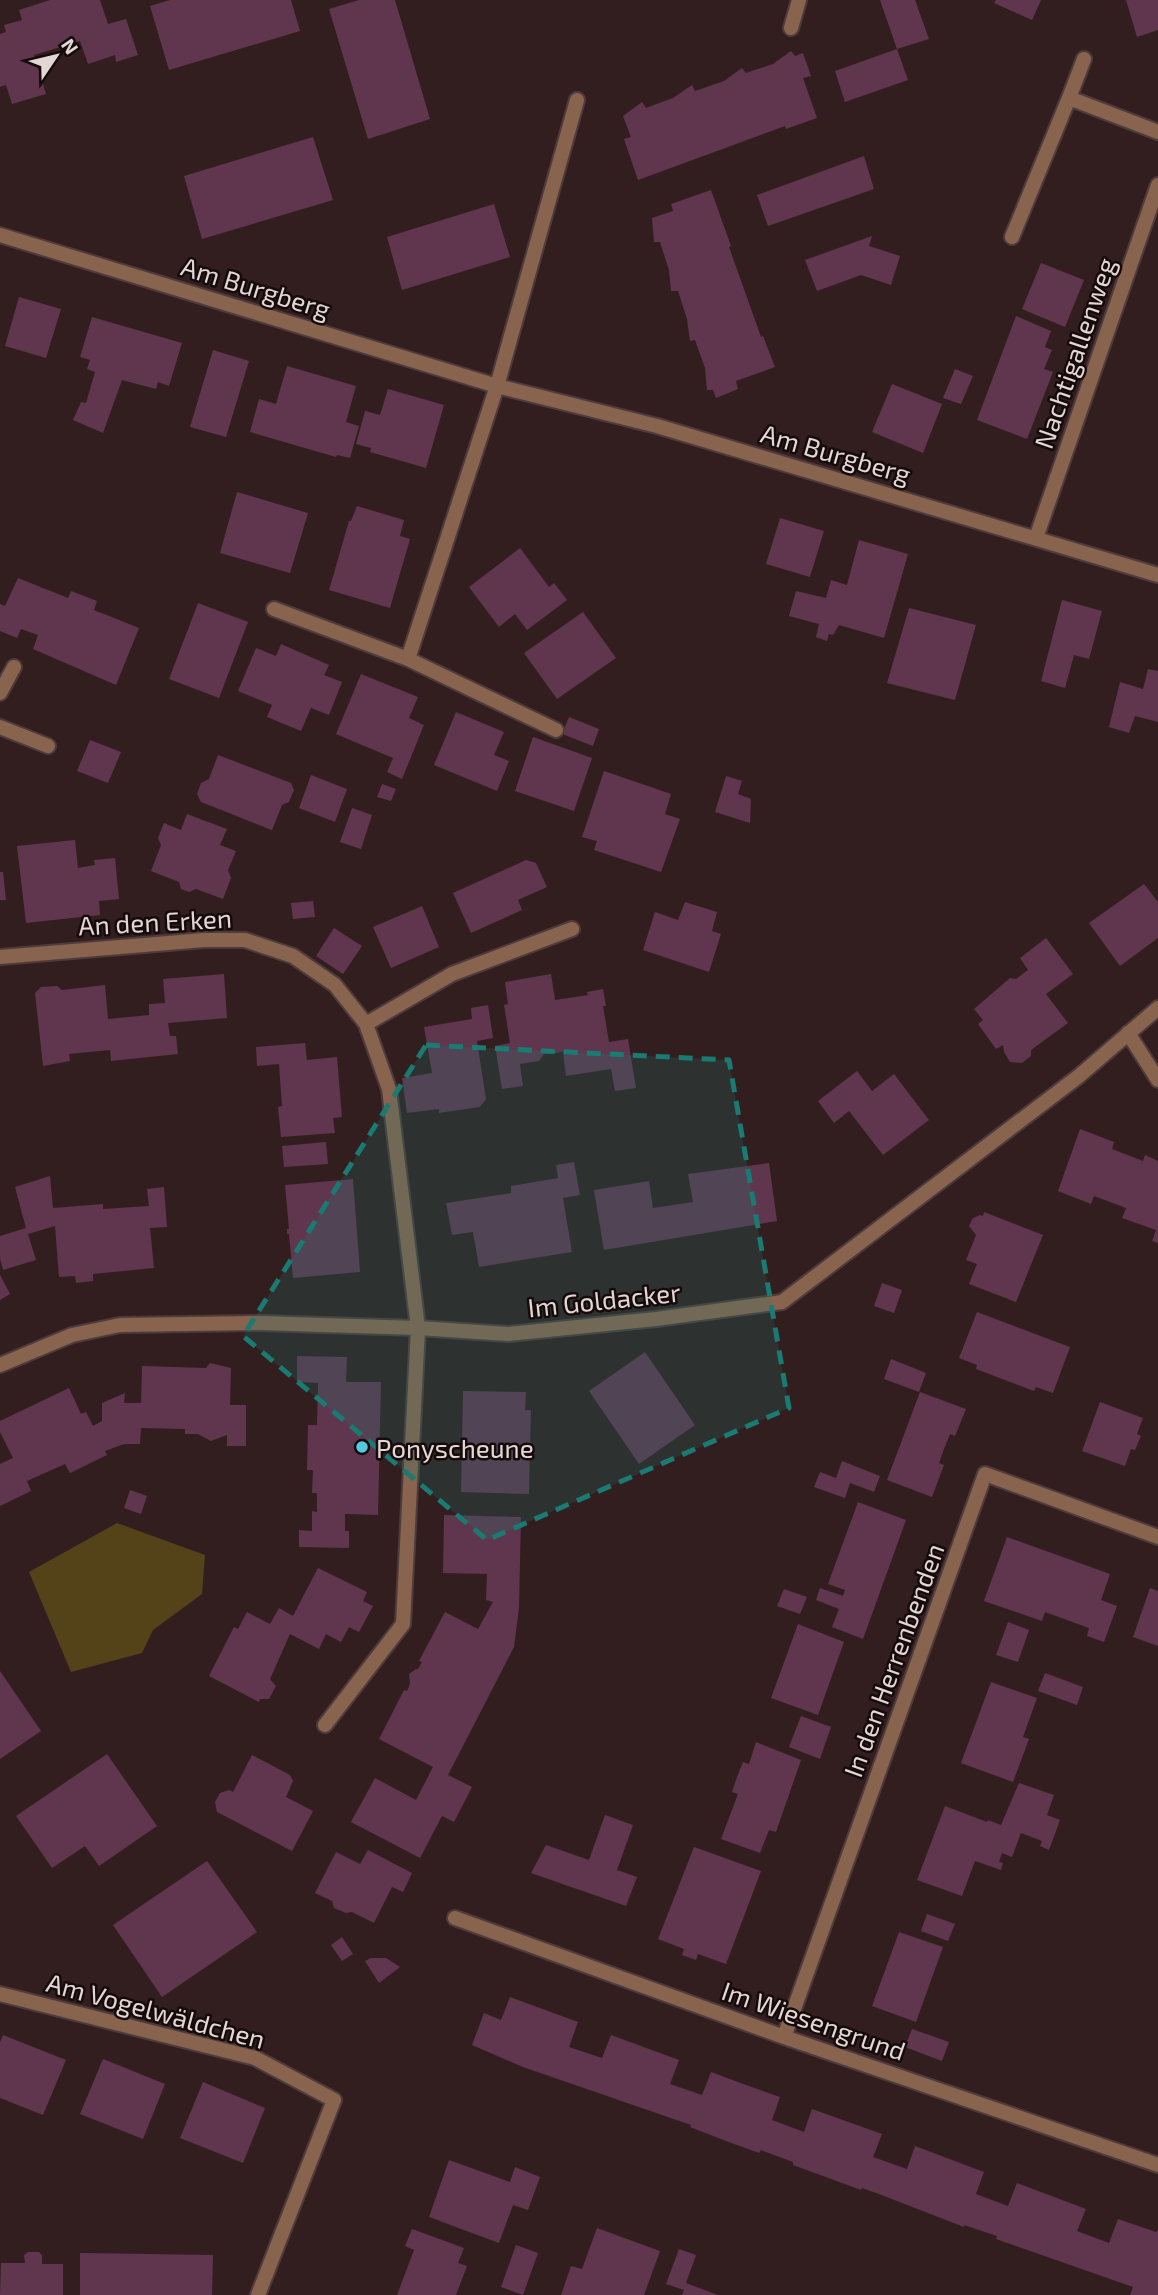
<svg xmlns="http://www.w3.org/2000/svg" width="1158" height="2295" viewBox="0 0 1158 2295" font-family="'Exo 2',sans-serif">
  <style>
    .green { fill: #544218 }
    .building { fill: #5f364e }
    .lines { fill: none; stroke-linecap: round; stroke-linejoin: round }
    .lane-casing { stroke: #4f3b3c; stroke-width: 18 }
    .street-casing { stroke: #4f3b3c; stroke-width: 18 }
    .lane { stroke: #88644e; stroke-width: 14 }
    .street { stroke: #88644e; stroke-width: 14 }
    .marked { fill: #1a7b73; fill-opacity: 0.2; stroke: #1a7b73; stroke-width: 5; stroke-dasharray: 14 9; stroke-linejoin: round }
    .poi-dot { fill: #54cade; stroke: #150b0b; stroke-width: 2.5 }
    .labels { text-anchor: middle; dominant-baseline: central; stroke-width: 5; stroke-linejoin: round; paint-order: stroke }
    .street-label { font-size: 26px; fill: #e5d6d6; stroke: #150b0b }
    .poi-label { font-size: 26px; fill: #e5d6d6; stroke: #150b0b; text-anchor: start }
  </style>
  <rect width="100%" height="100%" fill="#331e1f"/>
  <path class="green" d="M117,1523L205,1555L202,1594L153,1630L142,1653L71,1672L29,1572Z"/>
  <path class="building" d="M50,0H100L108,24L126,19L138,55L116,62L115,55L88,64L80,41L34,55L46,94L12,104L6,85L0,87V34L6,32L4,25L22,20L19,10Z
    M170,0H291L300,31L169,70L150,6Z
    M359,0H395L430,119L368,139L329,9Z
    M880,0H915L929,39L897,49Z
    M996,0H1041L1032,20L994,3Z
    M1126,0H1158V30L1137,37Z
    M897,49L908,80L845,102L835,71Z
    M791,51L795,56L803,53L811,76L803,78L817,118L786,129L785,126L638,180L624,139L631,137L623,116L642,102L646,108L673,98L692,85L695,91L724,81L742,68L746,73L773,64Z
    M313,137L333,200L202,239L184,176Z
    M864,156L874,189L768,226L757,195Z
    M711,190L731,246L729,247L761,337L763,336L775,367L736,381L738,389L716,398L713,390H707L705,368L695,340L690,341L687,319L678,291H671L669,270L660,242H654L652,218L673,211L671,204Z
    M494,204L510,257L402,290L387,237Z
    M872,236L869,246L900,256L891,285L861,275L817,291L805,260Z
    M1041,263L1084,280L1065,327L1022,309Z
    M19,297L61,309L46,358L5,346Z
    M1016,316L1051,331L1045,347L1052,350L1044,369L1053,372L1027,439L977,420Z
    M92,317L182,343L169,386L158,382L156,389L122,380L103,433L73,420L81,402L86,403L95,372L87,369L90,360L80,357Z
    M213,350L249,361L226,437L190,427Z
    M287,366L356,386L346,422L359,426L350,458L337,455L336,457L250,432L259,399L276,404Z
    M955,369L973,376L961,404L943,398Z
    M892,384L942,404L923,453L872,432Z
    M388,389L444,405L426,468L370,452L371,448L356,444L365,411L380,415Z
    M237,492L308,513L290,573L220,553Z
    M357,506L404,520L400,536L410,539L390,608L329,590L349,521H351Z
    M780,518L824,531L810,577L766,564Z
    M859,540L908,554L884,638L839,625L833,635L829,634L827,641L816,637L819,624L789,616L796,591L826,598L831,580L847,585Z
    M520,548L549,587L554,583L567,600L527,630L515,614L499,627L469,587Z
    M18,578L68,598L71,591L97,601L94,610L139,628L116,685L33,649L38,635L21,629L17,638L0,631V604L5,606Z
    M1062,600L1102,611L1089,659L1074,655L1065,688L1041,681Z
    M198,603L248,622L219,698L169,679Z
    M909,608L976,625L955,700L887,683Z
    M583,612L616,658L557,699L524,653Z
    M281,644L329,665L324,675L342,682L329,715L311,708L301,731L267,717L272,705L238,691L256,648L276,656Z
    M1148,669L1158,671V722L1135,716L1129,733L1109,727L1120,682L1143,689Z
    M361,674L418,697L409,718L424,725L402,779L387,772L393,758L336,734Z
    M456,712L504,732L494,755L509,761L497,791L434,765Z
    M569,717L599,729L593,746L562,734Z
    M533,737L592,758L574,811L515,791Z
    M90,740L121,752L108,783L77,771Z
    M218,755L291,783L294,790L289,802L282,805L272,830L201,802L197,794L201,783L209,779Z
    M604,771L671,794L665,814L680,819L661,872L594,850L597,841L582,837Z
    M311,775L347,789L335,822L299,808Z
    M726,776L742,781L738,794L751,799L750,823L715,812Z
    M382,784L396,789L391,801L377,797Z
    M352,808L372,815L361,849L340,842Z
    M187,814L227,829L220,845L236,851L228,870L231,878L223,899L196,889L189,892L181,889L179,882L151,871L161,845L158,838L164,823L181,830Z
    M75,840L78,868L95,865L94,860L115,858L119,899L99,901L100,915L26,923L17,846Z
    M526,860L536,863L547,887L518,900L522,910L471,933L453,893Z
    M0,872H3L6,900H0Z
    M1144,884L1158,902V938L1120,966L1089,923Z
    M313,901L315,917L293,919L291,903Z
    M685,902L717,912L712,931L721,934L709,972L643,950L655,912L678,920Z
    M422,906L439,947L391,968L373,927Z
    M334,928L362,946L343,974L316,956Z
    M1046,938L1073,974L1046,994L1068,1023L1031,1050V1056L1022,1063L1010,1062L1004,1052L1003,1045L996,1049L978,1024L983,1020L974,1009L1010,978L1016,979L1028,970L1020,958Z
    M224,974L227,1018L168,1023L170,1036H176L178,1054L111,1061L110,1050L69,1054L70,1061L43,1066L35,993L41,987L57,986L62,990L105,985L108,1019L149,1015V1004L165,1003L163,979Z
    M551,974L555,1000L588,995L587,992L603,989L606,1006H603L609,1042L628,1039L636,1088L615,1091L611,1069L566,1076L563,1052L544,1054L539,1061L520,1064L523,1086L502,1089L495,1046L510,1043L504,1005L508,1004L505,982Z
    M488,1005L493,1038L477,1041L486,1099L480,1107L439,1113V1109L407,1113L402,1078L432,1073L424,1027L472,1019L471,1008Z
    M305,1043L307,1060L337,1057L342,1117L333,1118L335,1133L281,1137L278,1107L282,1106L279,1064L257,1066L256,1047Z
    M857,1071L872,1091L894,1074L929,1120L883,1155L849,1111L834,1123L818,1101Z
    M1080,1129L1114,1142L1112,1149L1143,1161L1145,1155L1158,1161V1243L1152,1241L1156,1230L1122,1218L1126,1208L1094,1196L1091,1204L1058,1191Z
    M326,1142L328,1164L284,1167L282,1146Z
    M574,1162L580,1195L563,1198L572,1252L479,1267L473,1232L452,1235L446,1203L511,1193V1186L558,1178L556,1165Z
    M769,1163L777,1221L604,1250L594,1190L649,1181L653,1208L693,1202L688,1174Z
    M50,1176L53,1208L103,1204V1209L149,1206L147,1189L164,1187L167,1227L150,1228L154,1268L93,1274V1281L76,1283L75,1276L59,1277L55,1226L28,1234L36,1260L3,1270L0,1258V1236L26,1228L15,1187Z
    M353,1179L360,1272L293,1278L289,1234H287V1229H289L285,1185Z
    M984,1212L1043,1235L1016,1302L969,1284L977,1264L966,1260L976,1235L969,1226L973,1218L980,1215L983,1216Z
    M0,1275L10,1294L0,1300Z
    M882,1283L902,1290L894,1313L874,1306Z
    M977,1312L1070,1347L1053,1393L1036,1387L1034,1391L976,1369L977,1365L959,1358Z
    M645,1352L695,1425L639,1464L589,1391Z
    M297,1356L347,1357L346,1382H381L378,1515L345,1514V1531H349V1548L299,1547V1530L312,1531V1511L317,1512V1493H312L313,1470H307L308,1425H317L318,1383L297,1382Z
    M891,1359L926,1373L919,1392L884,1379Z
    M210,1363L231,1368L230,1405H246V1446H227V1435L211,1441L198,1434H185V1429L141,1428L140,1444H124L105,1451L107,1455L70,1473L65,1464L27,1481L31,1491L0,1506V1464L13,1458L0,1432V1421L69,1388L81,1414L86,1412L93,1426L102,1421V1403L125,1393L124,1403H141L142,1366L206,1368Z
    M463,1391L526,1392L525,1410H531L529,1494L461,1492Z
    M920,1392L966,1409L955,1436L950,1434L944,1449L939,1463L944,1465L932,1497L887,1480Z
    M1100,1402L1143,1418L1137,1434L1141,1436L1135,1450L1131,1449L1125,1466L1082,1451Z
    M842,1461L880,1476L874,1492L850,1483L845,1498L814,1487L820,1472L836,1478Z
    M130,1490L147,1496L141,1514L124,1508Z
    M858,1502L906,1520L863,1639L832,1627L839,1609L816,1600L820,1588L843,1596L845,1590L828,1584Z
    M444,1515L521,1517L519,1608L514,1647L448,1775L472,1787L454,1822L442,1816L420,1858L351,1822L375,1778L416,1800L433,1767L379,1739L404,1690L407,1691L410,1684L409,1674L416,1669H418L422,1662L419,1661L445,1612L478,1629L493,1602L486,1600L487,1574L443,1573Z
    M1007,1537L1110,1574L1101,1600L1117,1606L1104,1642L1087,1636L1089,1628L1045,1612L1042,1621L984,1601Z
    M318,1568L367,1592L363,1601L373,1606L359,1632L349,1627L341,1642L326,1634L319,1649L290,1634L270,1679L276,1686L269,1699H260L259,1702L209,1676L234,1627L238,1629L247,1612L270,1624L279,1608L293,1616Z
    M1150,1588L1158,1591V1646L1133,1637Z
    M784,1589L807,1597L800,1614L777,1606Z
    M1008,1622L1029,1630L1018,1662L996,1655Z
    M798,1624L844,1642L818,1715L771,1698Z
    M0,1671L41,1731L0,1759Z
    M1045,1673L1083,1687L1077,1705L1038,1691Z
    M991,1682L1037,1698L1023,1737L1029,1739L1013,1782L961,1763Z
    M801,1716L831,1727L820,1759L789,1747Z
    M756,1742L801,1760L776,1832L769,1830L760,1853L721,1839L738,1794L732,1792L737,1777L743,1762L749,1764Z
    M107,1754L157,1826L99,1866L85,1846L52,1868L16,1816Z
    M252,1755L290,1775L293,1781L286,1797L313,1811L292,1851L217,1812L215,1802L220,1793L229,1790L233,1792Z
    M1019,1783L1054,1795L1047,1815L1060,1820L1049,1850L1040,1846L1042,1841L1021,1833L1012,1857L1002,1853L999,1862L1003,1863L1001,1870L975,1861L962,1896L917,1880L945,1806L987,1822L988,1820L1001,1825Z
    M605,1815L633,1825L617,1870L637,1877L626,1906L531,1873L546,1845L589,1860Z
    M694,1847L761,1871L726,1964L698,1954L696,1960L682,1955L684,1949L658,1939Z
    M368,1850L412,1873L403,1892L392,1887L374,1923L352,1912L346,1913L334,1908L332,1901L315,1893L336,1852L360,1864Z
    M207,1861L257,1932L162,1997L113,1925Z
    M927,1914L955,1924L948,1941L921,1931Z
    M899,1932L943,1947L916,2022L872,2006Z
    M342,1937L353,1954L342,1961L331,1945Z
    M371,1958H386L400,1967L379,1983L365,1961Z
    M510,1997L578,2022L569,2047L602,2058L611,2035L679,2060L670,2084L702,2095L711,2072L746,2085L780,2097L772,2120L804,2132L812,2109L882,2134L873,2157L907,2169L915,2146L984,2172L976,2194L1008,2206L1017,2183L1086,2209L1077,2231L1109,2243L1118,2219L1156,2232L1158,2230V2295H1130L1133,2287L996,2239L997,2236L964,2225V2227L879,2194L862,2188L861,2190L793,2165V2162L761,2150L759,2153L726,2141L690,2127L691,2125L523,2067L472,2045L484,2013L501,2020Z
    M912,2029L949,2042L942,2061L905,2047Z
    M3,2035L66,2060L43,2115L0,2098V2042Z
    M103,2059L165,2084L143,2139L80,2114Z
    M203,2082L265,2108L243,2163L180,2138Z
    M449,2160L510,2182L515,2167L540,2177L528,2210L513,2205L499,2243L429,2217Z
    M597,2228L660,2251L644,2295H561L571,2266L582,2269Z
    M412,2229L464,2248L458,2263L467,2266L456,2295H397L414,2250L405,2246Z
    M516,2245L538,2253L523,2295L501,2287Z
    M679,2249L696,2255L686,2283L718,2295H682L684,2290L666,2284Z
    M28,2252H39L42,2255V2264H63V2295H0L1,2263H25L24,2255Z
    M80,2253L213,2255L212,2295H80Z"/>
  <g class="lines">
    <g class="lane-casing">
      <path id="lane" d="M1069,98L1084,59
        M1012,237L1069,98L1158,132"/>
    </g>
    <g class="street-casing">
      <path id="street" d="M791,28L799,0
        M0,235L497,386L657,426L1158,575
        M1036,538L1158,185
        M274,609L408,659L497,386L577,100
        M408,659L556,730
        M0,693L14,667
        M0,727L48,746
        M0,957L204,940H245L293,956L335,985L366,1024L389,1089L418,1328L403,1624L325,1725
        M366,1024L452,974L572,929
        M1128,1033L1158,1080
        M0,1365L72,1335L120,1325L261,1323L418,1328L508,1334L656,1319L782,1302L1079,1076L1158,1008
        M455,1918L784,2037L1158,2165
        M0,1994L255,2058L334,2100L258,2295
        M784,2037L985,1474L1158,1537"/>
    </g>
    <use href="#lane" class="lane"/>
    <use href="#street" class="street"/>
  </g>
  <path class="marked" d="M426,1045L729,1060L789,1408L487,1540L243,1336Z"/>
  <circle class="poi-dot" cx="362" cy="1447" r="7"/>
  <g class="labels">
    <g class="street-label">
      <text transform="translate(256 287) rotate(17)">Am Burgberg</text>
      <text transform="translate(1074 353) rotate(-71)">Nachtigallenweg</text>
      <text transform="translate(836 453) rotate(16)">Am Burgberg</text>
      <text transform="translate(155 921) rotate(-3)">An den Erken</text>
      <text transform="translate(604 1299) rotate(-6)">Im Goldacker</text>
      <text transform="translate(893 1660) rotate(-70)">In den Herrenbenden</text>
      <text transform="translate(156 2010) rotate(15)">Am Vogelwäldchen</text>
      <text transform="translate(814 2020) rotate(19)">Im Wiesengrund</text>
    </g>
    <g class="poi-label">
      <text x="376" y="1447">Ponyscheune</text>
    </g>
  </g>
  <g transform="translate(56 56) rotate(55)" stroke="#150b0b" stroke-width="5" paint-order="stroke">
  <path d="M0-5L12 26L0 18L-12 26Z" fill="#e5d6d6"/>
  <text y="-10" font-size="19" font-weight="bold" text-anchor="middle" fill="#e5d6d6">N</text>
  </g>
</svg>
